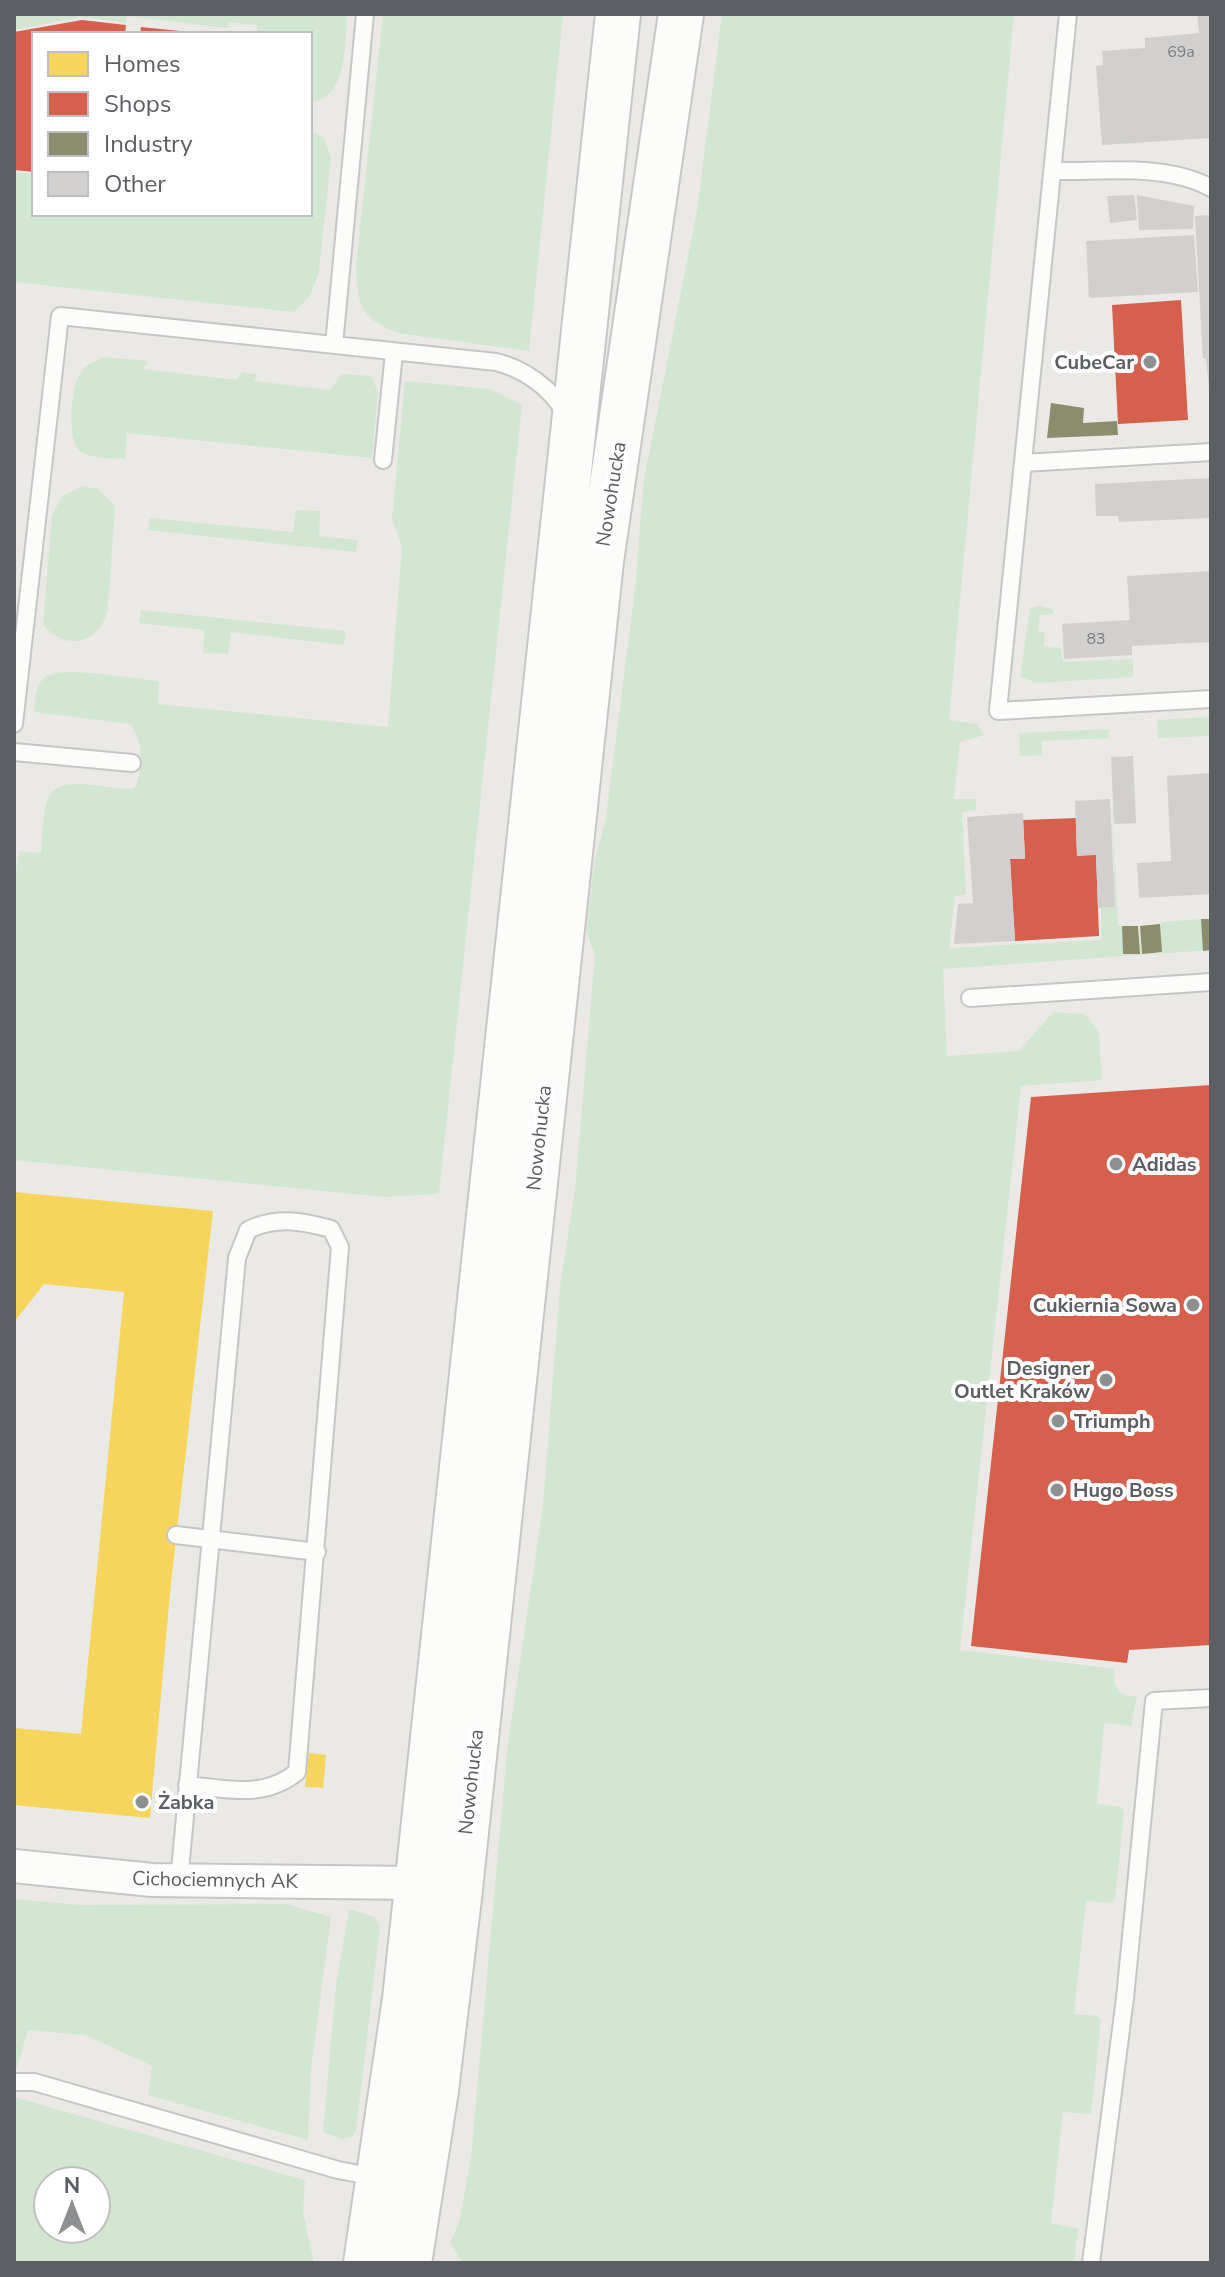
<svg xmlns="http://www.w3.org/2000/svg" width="1225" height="2277" viewBox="0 0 1225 2277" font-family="'Nunito Sans',sans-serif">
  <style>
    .green { fill: #d3e6d1; fill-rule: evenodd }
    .homes { fill: #f6d55c }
    .shops { fill: #d6604d }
    .industry { fill: #8c8c6e }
    .building { fill: #d1d0ce }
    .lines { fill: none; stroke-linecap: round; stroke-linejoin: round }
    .lane-casing { stroke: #c6c6c6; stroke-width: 20 }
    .street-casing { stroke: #c6c6c6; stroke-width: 36 }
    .secondary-casing { stroke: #c7c7c7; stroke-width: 48 }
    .lane { stroke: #fcfcfb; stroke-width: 16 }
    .street { stroke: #fcfcfb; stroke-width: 32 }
    .secondary { stroke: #fcfcfb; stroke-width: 44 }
    .poi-dot { fill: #8d8f90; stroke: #fff; stroke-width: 3 }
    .labels { text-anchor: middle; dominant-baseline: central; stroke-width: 8; stroke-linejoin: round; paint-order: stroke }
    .number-label { font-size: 16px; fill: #7a7c7e }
    .poi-label { font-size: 20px; font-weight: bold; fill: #5b5e62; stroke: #fff; text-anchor: start }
    .street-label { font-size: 20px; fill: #5b5e62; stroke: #fff }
  </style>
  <rect width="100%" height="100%" fill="#eae9e5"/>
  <path class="green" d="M14,14H347C345,42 348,98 311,102L310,34L257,31V25L229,22L228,28L127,16L126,23L82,17L14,30Z
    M383,14H563L529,351L398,333C361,319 357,304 356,266Z
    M722,14H1014L949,720L977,724L984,735L960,742L954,799H976V810L962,812L966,894L955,896L949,948L1101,940V908L1115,906L1112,799L1118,926H1122L1123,954L1139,953L1138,926L1142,954L1161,953V922L1201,919L1204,951L1211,950L943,969L947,1056L1019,1051L1053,1012L1085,1014L1099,1033L1102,1080L1021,1086L960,1650L1115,1669C1112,1685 1117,1699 1137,1696L1131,1726L1104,1723L1097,1804L1121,1807L1124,1812L1115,1900L1110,1903L1086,1901L1074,2014L1097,2016L1101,2020L1091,2114L1063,2112L1051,2223L1078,2229L1074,2263H463L450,2243L459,2222L471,2158L507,1751L543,1505L560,1287L575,1189L595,955L586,931L594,864L606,817L635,589L644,479L697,211Z
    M310,130L324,138L331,158L319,272L310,296L294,312L14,282V172L34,174V214H310Z
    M104,357L148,361L143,369L236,380L242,372L258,375L254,381L330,390L342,374L371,376L378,392L372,458L127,433L125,459C112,458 92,459 81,452C66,442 71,390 79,375C84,365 95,361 104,357Z
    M405,381L490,389L522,405L439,1194L385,1197L14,1160V892L19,851L41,853C43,836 42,810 49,796C63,772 112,792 134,788C144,771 143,739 130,724L34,712C35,700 35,685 45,677C61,665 136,679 159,681L158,704L388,727L402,546L392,519Z
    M83,486L98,489L115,506L108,608C102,643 65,653 43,624L52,515L62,496Z
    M296,510L320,511L319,536L358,540L356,552L148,530L150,518L293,532Z
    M1039,606L1053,609V614L1040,615L1038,631L1045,632L1044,647L1061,648L1063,662L1133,659V677L1036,683L1020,676L1030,608Z
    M141,610L346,631L344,645L231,632L228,654L203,653L204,630L139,623Z
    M1211,717V736L1158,738L1157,720Z
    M1109,729V738L1042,741V755L1020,756L1019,733Z
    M14,1899L79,1905L286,1904L331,1917L311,2069L308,2140L148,2095L152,2066L85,2035L28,2030L17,2067H14Z
    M349,1909L374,1917L380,1927L356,2131L352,2137L342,2139L323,2132L336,1985Z
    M14,2097L305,2180L303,2212L314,2263H14ZM48,2181H96V2229H48Z"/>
  <path class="homes" d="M14,1192L213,1211L170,1593L150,1818L14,1805V1728L81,1734L124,1292L44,1284L14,1322Z
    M309,1753L326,1755L323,1788L305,1787Z"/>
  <path class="shops" d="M82,20L126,25L125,34H34V172L14,170V32Z
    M141,27L190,32V34H140Z
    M1181,300L1188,420L1118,424L1112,305Z
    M1076,818L1077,856L1096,854L1099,936L1015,941L1010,859H1025L1023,820Z
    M1211,1085V1645L1129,1650L1127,1663L971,1646L1031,1097Z"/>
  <path class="industry" d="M1051,403L1084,408L1083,423L1117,421L1118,435L1047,438Z
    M1201,919H1211V950L1203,951Z
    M1160,924L1162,952L1142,954L1140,926Z
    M1122,926H1138L1140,954H1123Z"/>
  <path class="building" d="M1197,14H1211V138L1102,145L1096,66L1103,65L1102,51L1145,48V38L1199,33Z
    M1134,195L1137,220L1110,223L1107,196Z
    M1137,195L1194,206L1193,229L1139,230Z
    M1211,215V388H1209L1206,358L1203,359L1195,216Z
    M1194,235L1198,292L1089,298L1086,241Z
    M1211,478V518L1119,522L1118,516H1096L1095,484Z
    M1211,571V642L1132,646V655L1064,659L1062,624L1130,620L1127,576Z
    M1133,756L1136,823L1114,824L1111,757Z
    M1211,773V894L1139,898L1137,863L1171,861L1167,776Z
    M1110,799L1115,907L1098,908L1096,855L1077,856L1075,801Z
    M1023,813L1025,859H1010L1015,941L954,944L958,904L973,903L967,817Z"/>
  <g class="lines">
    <g class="lane-casing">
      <path id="lane" d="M1068,14L998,711L1211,699
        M1053,171C1103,172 1167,163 1211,188
        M334,345L365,14
        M383,460L394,353
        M1023,463L1211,452
        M14,724L60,316L496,362C524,369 552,388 565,414
        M14,752L132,763
        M970,998L1211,982
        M176,1535L317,1552
        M179,1881L237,1258L248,1230C276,1216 302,1221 331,1229L340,1247L297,1772C264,1799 227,1789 187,1785
        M14,2082H34L338,2170L375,2177
        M1091,2263L1125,1998L1154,1701L1211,1698"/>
    </g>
    <g class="street-casing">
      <path id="street" d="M14,1866L152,1880L417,1883"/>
    </g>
    <g class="secondary-casing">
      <path id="secondary" d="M366,2263L405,1999L618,14
        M409,2263L436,2090L459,1898L601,561L681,14"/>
    </g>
    <use href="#lane" class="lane"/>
    <use href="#street" class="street"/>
    <use href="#secondary" class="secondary"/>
  </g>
  <g class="poi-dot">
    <circle cx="1150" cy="362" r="8"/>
    <circle cx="1116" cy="1164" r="8"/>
    <circle cx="1193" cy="1305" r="8"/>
    <circle cx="1106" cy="1380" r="8"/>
    <circle cx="1058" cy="1421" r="8"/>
    <circle cx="1057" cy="1490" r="8"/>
    <circle cx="142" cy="1802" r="8"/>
  </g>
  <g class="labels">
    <g class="number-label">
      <text x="1181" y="52">69a</text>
      <text x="1096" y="639">83</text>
    </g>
    <g class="poi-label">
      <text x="1134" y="362" text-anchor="end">CubeCar</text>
      <text x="1132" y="1164">Adidas</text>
      <text x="1177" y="1305" text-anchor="end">Cukiernia Sowa</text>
      <text x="1090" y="1368" text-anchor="end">Designer<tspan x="1090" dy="23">Outlet Kraków</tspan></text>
      <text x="1074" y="1421">Triumph</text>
      <text x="1073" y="1490">Hugo Boss</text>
      <text x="158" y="1802">Żabka</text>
    </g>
    <g class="street-label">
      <text transform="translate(611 494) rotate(-81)">Nowohucka</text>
      <text transform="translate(539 1138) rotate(-84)">Nowohucka</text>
      <text transform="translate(471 1782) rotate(-84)">Nowohucka</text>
      <text transform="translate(215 1880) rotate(1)">Cichociemnych AK</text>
    </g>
  </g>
  <rect width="1225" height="2277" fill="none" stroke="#5b5e62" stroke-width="32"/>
  <rect x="32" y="32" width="280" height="184" fill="#ffffff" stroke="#bdbfc0" stroke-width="2"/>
  <rect x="48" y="52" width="40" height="24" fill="#f6d55c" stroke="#bdbfc0" stroke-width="2"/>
  <text x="104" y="72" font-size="24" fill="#5b5e62">Homes</text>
  <rect x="48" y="92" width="40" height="24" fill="#d6604d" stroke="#bdbfc0" stroke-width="2"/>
  <text x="104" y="112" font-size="24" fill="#5b5e62">Shops</text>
  <rect x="48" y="132" width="40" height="24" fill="#8c8c6e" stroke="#bdbfc0" stroke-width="2"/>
  <text x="104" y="152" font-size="24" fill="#5b5e62">Industry</text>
  <rect x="48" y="172" width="40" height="24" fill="#d1d0ce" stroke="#bdbfc0" stroke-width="2"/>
  <text x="104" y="192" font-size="24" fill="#5b5e62">Other</text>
  <g transform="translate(72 2205)"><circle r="38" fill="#ffffff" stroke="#bdbfc0" stroke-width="2"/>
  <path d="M0-6L14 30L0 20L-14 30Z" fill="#8d8f90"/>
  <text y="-12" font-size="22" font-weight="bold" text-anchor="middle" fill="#5b5e62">N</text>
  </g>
</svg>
